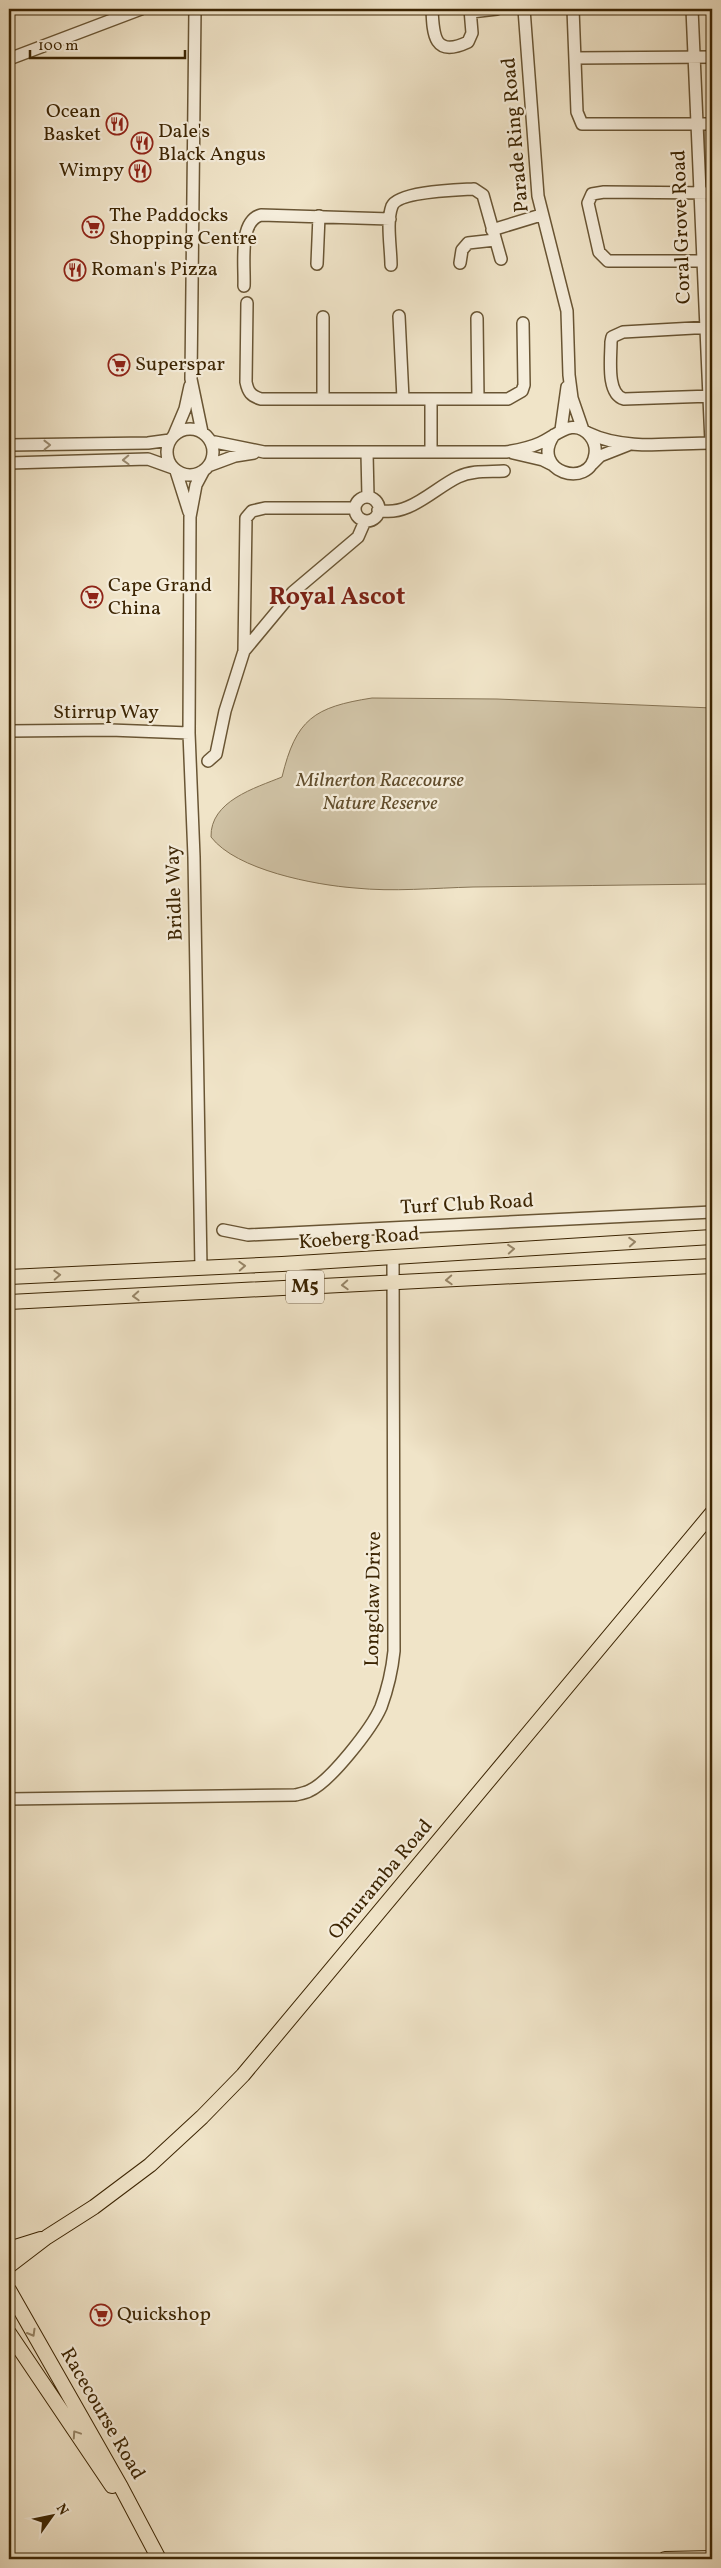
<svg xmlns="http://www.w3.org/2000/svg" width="721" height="2568" viewBox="0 0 721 2568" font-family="Vollkorn,serif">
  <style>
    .green { fill: #d1c4a7; stroke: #867455 }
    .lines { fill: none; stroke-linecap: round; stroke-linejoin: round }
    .minor-casing { stroke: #695534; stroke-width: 14 }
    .major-casing { stroke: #3c2503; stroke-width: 16 }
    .minor { stroke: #f5eddb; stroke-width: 11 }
    .major { stroke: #f0e4c8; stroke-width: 14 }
    .oneway { stroke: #98896f }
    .oneway2 { stroke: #968466 }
    .labels { text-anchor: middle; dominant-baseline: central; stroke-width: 4.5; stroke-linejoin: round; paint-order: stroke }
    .shield { fill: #f5eddb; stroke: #746144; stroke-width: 1 }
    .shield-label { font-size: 19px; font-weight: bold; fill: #3c2503 }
    .poi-label { font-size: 20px; fill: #3c2503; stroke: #f5eddb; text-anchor: start }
    .street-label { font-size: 20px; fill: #3c2503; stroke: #f5eddb }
    .park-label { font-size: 20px; font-style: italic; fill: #614d2c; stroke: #f5eddb }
    .district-label { font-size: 25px; font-weight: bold; fill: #7a1f14; stroke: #f5eddb }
  </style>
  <rect width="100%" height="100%" fill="#f0e4c8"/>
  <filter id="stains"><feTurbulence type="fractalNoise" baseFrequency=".004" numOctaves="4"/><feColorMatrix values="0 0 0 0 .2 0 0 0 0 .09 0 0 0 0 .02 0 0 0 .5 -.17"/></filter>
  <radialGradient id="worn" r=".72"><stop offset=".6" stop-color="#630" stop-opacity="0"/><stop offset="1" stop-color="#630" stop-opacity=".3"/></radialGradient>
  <path class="green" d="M704,129H712V180H706Z
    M372,698L497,699L712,708V884C632,885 552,886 473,887C434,888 393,892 355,888C315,885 236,870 211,837C210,801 255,788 282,777C296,719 314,707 372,698Z"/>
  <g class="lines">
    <g class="minor-casing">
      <path id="minor" d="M195,9L191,379L202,432
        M432,9C433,35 434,58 468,42L472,33L470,9
        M524,9L538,196L567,311L569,375L572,398L583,430
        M573,9L577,112L582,124H712
        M692,9L711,443
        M471,12L497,9
        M575,58L712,57
        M9,59L141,9
        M712,193L604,192L592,194L588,203L599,252L608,261H712
        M492,230L541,215
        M460,263L462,250L468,243L495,240
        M317,264L319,216
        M391,265C391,248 386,222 392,206C399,191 458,190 474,189L483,195L501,259
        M244,286C245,265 238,221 261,215L390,219
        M247,303L246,382C248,392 251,396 261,399H508L522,391L524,385L523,323
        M399,316L403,399
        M323,317V399
        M477,318L478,399
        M712,327L623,332L612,337L611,342C611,358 606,394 624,399L712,396
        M167 452a23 23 0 1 1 46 0a23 23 0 1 1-46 0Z
        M561,430L567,387
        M588,433C625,451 672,443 712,443
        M174,435L185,409L190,386
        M210,441L264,452H506C518,450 529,448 540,443C556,436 574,416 590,436C594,441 596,447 595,454C590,491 529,471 554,435
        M9,445L148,443L170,440
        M431,452V399
        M367,453L368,497
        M513,453L543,460L553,465
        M9,463L148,459L173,468
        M592,464L600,456L628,445
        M208,466L235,456L254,453
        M176,471L189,512
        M355 509a12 12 0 1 1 24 0a12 12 0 1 1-24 0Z
        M378,510C408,518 433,489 458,477C473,470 489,472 504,471
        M244,651L246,518L252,511L265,508H355
        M9,731L110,730L189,733
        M208,761L216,754L225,711L244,651L293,592L358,537L365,521
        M223,1230L248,1235L712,1212
        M201,1268L194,857L189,733L190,517L196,485L204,470
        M9,1799L295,1795C299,1794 305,1793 309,1791C330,1782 372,1728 381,1707C388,1688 392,1671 394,1651L393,1257"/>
    </g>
    <g class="major-casing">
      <path id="major" d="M9,1277L282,1264L712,1237
        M9,1302L712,1266
        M9,2249L41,2239
        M9,2266L47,2237L94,2207L150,2165L202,2117L243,2075L712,1513
        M9,2290L121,2487L159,2559
        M9,2333L112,2486
        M665,2559L712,2558"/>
    </g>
    <use href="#minor" class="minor"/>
    <use href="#major" class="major"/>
  </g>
  <defs><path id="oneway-chevron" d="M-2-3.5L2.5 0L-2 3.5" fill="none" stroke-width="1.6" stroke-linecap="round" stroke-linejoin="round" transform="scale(1.25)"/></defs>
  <g class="oneway">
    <use href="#oneway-chevron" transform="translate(47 445) rotate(-1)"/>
    <use href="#oneway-chevron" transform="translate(126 460) rotate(178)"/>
  </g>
  <g class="oneway2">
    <use href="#oneway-chevron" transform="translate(632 1242) rotate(-4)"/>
    <use href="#oneway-chevron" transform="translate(511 1249) rotate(-4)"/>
    <use href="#oneway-chevron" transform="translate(242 1266) rotate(-3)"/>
    <use href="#oneway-chevron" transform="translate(57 1275) rotate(-3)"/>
    <use href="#oneway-chevron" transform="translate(449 1280) rotate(177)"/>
    <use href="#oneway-chevron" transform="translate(345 1285) rotate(177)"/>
    <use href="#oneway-chevron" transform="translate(136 1296) rotate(177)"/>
    <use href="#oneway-chevron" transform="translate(32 2333) rotate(60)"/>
    <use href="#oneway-chevron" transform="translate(76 2434) rotate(-124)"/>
  </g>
  <defs>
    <g id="restaurant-ring" transform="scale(1.125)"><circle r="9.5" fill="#f5eddb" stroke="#8f2418" stroke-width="1.5"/><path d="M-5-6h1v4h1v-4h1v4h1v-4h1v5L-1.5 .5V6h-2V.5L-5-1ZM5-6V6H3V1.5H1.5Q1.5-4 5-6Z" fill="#8f2418"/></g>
    <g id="supermarket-ring" transform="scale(1.125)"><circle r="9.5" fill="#f5eddb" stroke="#8f2418" stroke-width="1.5"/><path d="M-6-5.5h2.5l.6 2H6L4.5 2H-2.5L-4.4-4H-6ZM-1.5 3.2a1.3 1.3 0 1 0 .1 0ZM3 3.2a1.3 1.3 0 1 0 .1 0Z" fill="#8f2418"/></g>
  </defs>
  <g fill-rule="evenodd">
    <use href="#restaurant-ring" x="117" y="124"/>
    <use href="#restaurant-ring" x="142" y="143"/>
    <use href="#restaurant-ring" x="140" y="171"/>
    <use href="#supermarket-ring" x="93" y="227"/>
    <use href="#restaurant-ring" x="75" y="270"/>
    <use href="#supermarket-ring" x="119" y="365"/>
    <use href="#supermarket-ring" x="92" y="597"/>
    <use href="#supermarket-ring" x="101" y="2315"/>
  </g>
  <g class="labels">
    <rect class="shield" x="286" y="1270.5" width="38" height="33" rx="4"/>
    <g class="shield-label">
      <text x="305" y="1287">M5</text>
    </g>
    <g class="poi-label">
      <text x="101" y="112" text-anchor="end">Ocean<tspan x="101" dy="23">Basket</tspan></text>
      <text x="158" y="132">Dale's<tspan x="158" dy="23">Black Angus</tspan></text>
      <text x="124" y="171" text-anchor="end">Wimpy</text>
      <text x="109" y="216">The Paddocks<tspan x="109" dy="23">Shopping Centre</tspan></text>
      <text x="91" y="270">Roman's Pizza</text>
      <text x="135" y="365">Superspar</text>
      <text x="108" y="586">Cape Grand<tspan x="108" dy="23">China</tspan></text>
      <text x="117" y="2315">Quickshop</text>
    </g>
    <g class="street-label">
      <text transform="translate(516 135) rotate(-95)">Parade Ring Road</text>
      <text transform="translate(682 227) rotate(-92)">Coral Grove Road</text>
      <text x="106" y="713">Stirrup Way</text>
      <text transform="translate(175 893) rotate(-92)">Bridle Way</text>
      <text transform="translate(467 1205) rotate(-3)">Turf Club Road</text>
      <text transform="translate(359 1239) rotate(-4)">Koeberg Road</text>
      <text transform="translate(374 1599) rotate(-89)">Longclaw Drive</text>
      <text transform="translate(381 1880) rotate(-50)">Omuramba Road</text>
      <text transform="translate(102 2414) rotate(60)">Racecourse Road</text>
    </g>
    <g class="park-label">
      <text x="380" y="781">Milnerton Racecourse<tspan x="380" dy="23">Nature Reserve</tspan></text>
    </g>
    <g class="district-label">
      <text x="337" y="597">Royal Ascot</text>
    </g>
  </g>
  <rect width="721" height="2568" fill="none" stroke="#f0e4c8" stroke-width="30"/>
  <rect x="10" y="10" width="701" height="2548" fill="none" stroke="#3c2503" stroke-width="2.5"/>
  <rect x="15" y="15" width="691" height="2538" fill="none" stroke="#3c2503"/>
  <g transform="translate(52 2516) rotate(57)" stroke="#f5eddb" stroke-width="4" paint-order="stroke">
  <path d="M0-4L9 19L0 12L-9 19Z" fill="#3c2503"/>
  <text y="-8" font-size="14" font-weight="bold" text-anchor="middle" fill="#3c2503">N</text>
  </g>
  <path d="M30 50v8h155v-8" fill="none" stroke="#3c2503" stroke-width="2.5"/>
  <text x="38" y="50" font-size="15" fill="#3c2503" stroke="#f5eddb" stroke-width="4" paint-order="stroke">100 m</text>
  <rect width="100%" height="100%" filter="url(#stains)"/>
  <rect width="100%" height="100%" fill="url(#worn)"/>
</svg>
